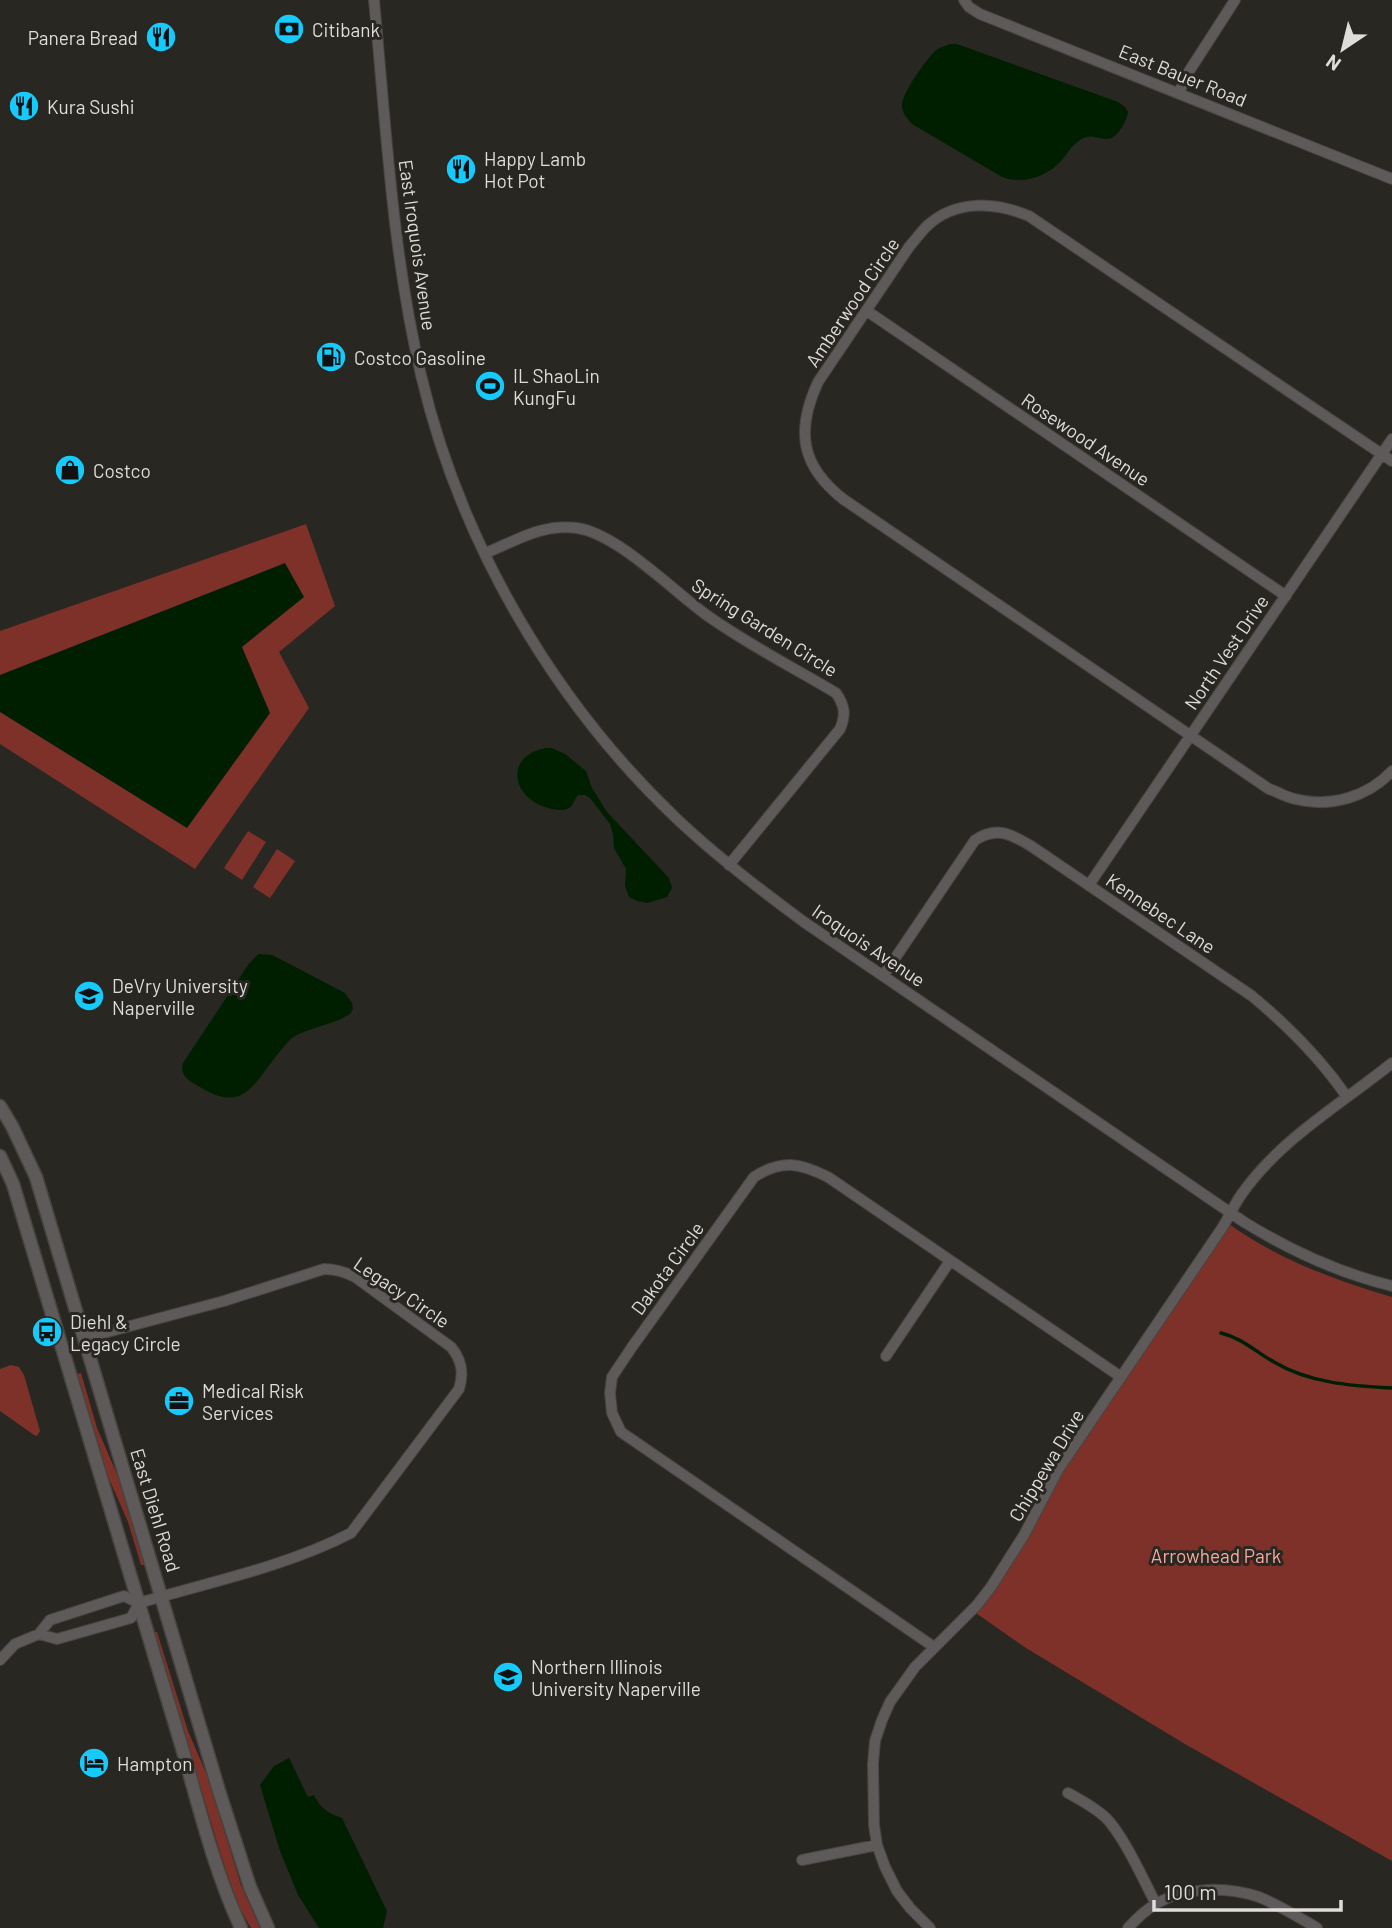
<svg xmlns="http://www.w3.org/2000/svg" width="1392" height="1928" viewBox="0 0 1392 1928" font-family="Barlow,sans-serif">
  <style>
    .green { fill: #7e3129 }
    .water { fill: #001f00 }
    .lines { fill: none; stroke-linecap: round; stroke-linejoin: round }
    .stream { stroke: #001f00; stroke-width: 3.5 }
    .minor-casing { stroke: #464440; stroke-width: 12 }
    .tertiary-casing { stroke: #464440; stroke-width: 15 }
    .minor { stroke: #5d5a59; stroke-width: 10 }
    .tertiary { stroke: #5d5a59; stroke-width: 12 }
    .labels { text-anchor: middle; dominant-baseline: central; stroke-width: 6; stroke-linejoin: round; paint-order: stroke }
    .poi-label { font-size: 19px; fill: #dfdddb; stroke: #292722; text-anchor: start }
    .street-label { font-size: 19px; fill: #dfdddb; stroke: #292722 }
    .park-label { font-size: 19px; fill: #f7a99e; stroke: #292722 }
  </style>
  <rect width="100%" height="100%" fill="#292722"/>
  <path class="green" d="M306,524L335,606L279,652L309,708L195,869L0,744V631Z
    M248,831L266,842L242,880L224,868Z
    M277,849L295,861L270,898L253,887Z
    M1226,1222C1276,1258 1333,1280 1392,1297V1861L1185,1744L1026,1648L973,1611L1047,1491Z
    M11,1365L19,1367L24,1375L40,1431L37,1436L34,1435L0,1411V1369Z
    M81,1373L97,1428L120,1481L145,1565H141L128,1522L106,1472L77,1374Z
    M154,1632H157L188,1731L207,1775L241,1885L260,1928H251L237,1904L220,1852Z"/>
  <path class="water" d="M950,44H957L1118,102L1125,107L1128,112C1127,118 1125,122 1122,127C1107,152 1097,128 1080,140C1072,145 1068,153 1062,160C1047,177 1023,185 1002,177L912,124C907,118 901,112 902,104C903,92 926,60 935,51C940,47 945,46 950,44Z
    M285,563L304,597L242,647L270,713L187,828L0,712V675Z
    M546,748H552L565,754L586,771L592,788L607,812L669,878L672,888L667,897L648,903L637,901L629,897L625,886L626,869L614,848L613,834L610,824L590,798L585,795H578C574,799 574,805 569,808C564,811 558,810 552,809C512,801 502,756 546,748Z
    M258,954L272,955L282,960L345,993L352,1003L353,1009L350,1014L343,1018C331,1024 301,1031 292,1038C286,1043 282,1049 277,1055C250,1090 241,1114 195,1084C186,1079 180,1074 183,1063L248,965Z
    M289,1758L308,1797L314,1795C319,1807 329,1814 342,1818L387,1911L383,1928H319L298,1895L280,1851L260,1785L274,1766Z"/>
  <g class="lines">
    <path class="stream" d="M1221,1333C1242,1338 1256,1352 1274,1362C1309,1383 1352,1386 1392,1388"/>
    <g class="minor-casing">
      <path id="minor" d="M374,0C386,125 392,252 421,375C460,541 552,700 676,818C716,856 759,889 804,922L1244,1222C1291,1251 1339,1273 1392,1286
        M964,0L969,7L980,14L1392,179
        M1179,93L1186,76L1235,0
        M867,311L1286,596
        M1392,461L1029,216C996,202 956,199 927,226C921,232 915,240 909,247L818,382C796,430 800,465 843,499L1269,789C1278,792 1286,797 1295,799C1330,808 1368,797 1392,771
        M486,553C515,541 543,523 577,528C618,534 673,591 708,616C749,645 794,668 836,693C845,706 846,715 840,729L729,865
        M1089,885L1392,439
        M883,976L975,840C997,826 1011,834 1031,846L1252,996C1288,1026 1321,1059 1347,1097
        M886,1356L950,1261
        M39,1634L57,1639L131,1618L139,1603
        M934,1647L621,1432L612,1413L610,1393L612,1377L632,1347L754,1177C782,1159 800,1163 828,1177L1121,1377
        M0,1660L15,1644L39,1634L50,1620L124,1596L139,1603C210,1582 285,1567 351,1533L459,1389C464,1373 462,1360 451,1347L355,1277C345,1272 336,1269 324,1269L224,1301L85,1338
        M1068,1793C1081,1800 1094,1807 1105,1817C1123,1834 1144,1881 1156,1904
        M802,1860L877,1845
        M930,1928L910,1908L897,1891L885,1867L877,1845L874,1825L873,1764L875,1741L882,1720L890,1702L915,1667L977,1605L991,1587L1024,1535L1058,1470L1222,1228C1229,1217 1234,1205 1241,1195C1280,1139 1340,1105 1392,1063
        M1128,1928C1136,1919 1146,1910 1157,1903C1187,1887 1227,1886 1259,1897C1279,1905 1298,1917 1317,1928"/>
    </g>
    <g class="tertiary-casing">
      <path id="tertiary" d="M0,1106L12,1126L36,1177L219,1791L250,1887L268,1928
        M0,1156L13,1184L183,1751C200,1811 215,1872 241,1928"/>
    </g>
    <use href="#minor" class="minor"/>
    <use href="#tertiary" class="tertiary"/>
  </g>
  <defs>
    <g id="bank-disc" transform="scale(1.575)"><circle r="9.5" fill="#16cafb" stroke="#292722"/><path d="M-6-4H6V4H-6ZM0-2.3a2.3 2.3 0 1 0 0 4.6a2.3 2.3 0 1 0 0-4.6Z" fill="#111"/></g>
    <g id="restaurant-disc" transform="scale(1.575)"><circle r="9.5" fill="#16cafb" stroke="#292722"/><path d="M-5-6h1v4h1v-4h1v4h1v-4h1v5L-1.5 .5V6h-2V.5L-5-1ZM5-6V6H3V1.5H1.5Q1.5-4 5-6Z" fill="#111"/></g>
    <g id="fuel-disc" transform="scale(1.575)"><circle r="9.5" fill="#16cafb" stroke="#292722"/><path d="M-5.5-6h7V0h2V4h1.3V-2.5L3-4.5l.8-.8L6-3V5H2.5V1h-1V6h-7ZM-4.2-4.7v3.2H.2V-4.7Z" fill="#111"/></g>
    <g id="stadium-disc" transform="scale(1.575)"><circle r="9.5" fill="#16cafb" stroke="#292722"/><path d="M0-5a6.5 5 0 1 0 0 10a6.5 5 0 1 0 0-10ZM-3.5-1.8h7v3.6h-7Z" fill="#111"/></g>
    <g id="shop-disc" transform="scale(1.575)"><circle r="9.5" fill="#16cafb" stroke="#292722"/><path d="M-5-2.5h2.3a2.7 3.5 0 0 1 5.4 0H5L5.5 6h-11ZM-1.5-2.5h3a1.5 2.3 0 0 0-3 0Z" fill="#111"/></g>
    <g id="university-disc" transform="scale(1.575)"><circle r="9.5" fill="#16cafb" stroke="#292722"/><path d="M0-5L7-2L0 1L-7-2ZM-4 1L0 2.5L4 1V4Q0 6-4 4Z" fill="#111"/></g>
    <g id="bus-disc" transform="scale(1.575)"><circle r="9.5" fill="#16cafb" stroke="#292722"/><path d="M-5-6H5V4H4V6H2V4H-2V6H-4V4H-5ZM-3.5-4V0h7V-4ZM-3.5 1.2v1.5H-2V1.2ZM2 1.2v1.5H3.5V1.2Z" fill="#111"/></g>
    <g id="office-disc" transform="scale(1.575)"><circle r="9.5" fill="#16cafb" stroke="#292722"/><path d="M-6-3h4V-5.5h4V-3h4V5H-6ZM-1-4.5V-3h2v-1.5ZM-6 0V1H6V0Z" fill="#111"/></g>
    <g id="hotel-disc" transform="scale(1.575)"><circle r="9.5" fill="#16cafb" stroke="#292722"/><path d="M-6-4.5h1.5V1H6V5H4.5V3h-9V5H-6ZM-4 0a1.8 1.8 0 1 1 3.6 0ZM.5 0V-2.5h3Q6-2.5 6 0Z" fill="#111"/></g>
  </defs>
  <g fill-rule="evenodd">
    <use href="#bank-disc" x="289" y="29"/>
    <use href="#restaurant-disc" x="161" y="37"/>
    <use href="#restaurant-disc" x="24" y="106"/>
    <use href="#restaurant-disc" x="461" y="169"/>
    <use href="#fuel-disc" x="331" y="357"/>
    <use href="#stadium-disc" x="490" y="386"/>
    <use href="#shop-disc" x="70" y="470"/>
    <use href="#university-disc" x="89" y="996"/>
    <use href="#bus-disc" x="47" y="1332"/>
    <use href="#office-disc" x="179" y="1401"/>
    <use href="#university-disc" x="508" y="1677"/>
    <use href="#hotel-disc" x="94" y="1763"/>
  </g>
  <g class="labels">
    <g class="poi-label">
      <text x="312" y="29">Citibank</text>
      <text x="138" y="37" text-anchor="end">Panera Bread</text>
      <text x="47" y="106">Kura Sushi</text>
      <text x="484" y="158">Happy Lamb<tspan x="484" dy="22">Hot Pot</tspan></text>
      <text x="354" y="357">Costco Gasoline</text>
      <text x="513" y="375">IL ShaoLin<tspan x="513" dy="22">KungFu</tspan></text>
      <text x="93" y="470">Costco</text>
      <text x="112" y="985">DeVry University<tspan x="112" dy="22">Naperville</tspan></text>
      <text x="70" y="1321">Diehl &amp;<tspan x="70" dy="22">Legacy Circle</tspan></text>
      <text x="202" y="1390">Medical Risk<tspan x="202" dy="22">Services</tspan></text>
      <text x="531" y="1666">Northern Illinois<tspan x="531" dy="22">University Naperville</tspan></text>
      <text x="117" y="1763">Hampton</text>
    </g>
    <g class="street-label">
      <text transform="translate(1183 75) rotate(22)">East Bauer Road</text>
      <text transform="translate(418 245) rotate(82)">East Iroquois Avenue</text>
      <text transform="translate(852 302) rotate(-56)">Amberwood Circle</text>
      <text transform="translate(1086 439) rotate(34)">Rosewood Avenue</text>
      <text transform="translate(765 627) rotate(32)">Spring Garden Circle</text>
      <text transform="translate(1226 652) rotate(-56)">North Vest Drive</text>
      <text transform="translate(1161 913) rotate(34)">Kennebec Lane</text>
      <text transform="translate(869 945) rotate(34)">Iroquois Avenue</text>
      <text transform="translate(667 1268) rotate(-54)">Dakota Circle</text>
      <text transform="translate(402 1292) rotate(34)">Legacy Circle</text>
      <text transform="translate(1046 1465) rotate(-59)">Chippewa Drive</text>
      <text transform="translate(156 1510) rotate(73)">East Diehl Road</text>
    </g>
    <g class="park-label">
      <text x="1216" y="1555">Arrowhead Park</text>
    </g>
  </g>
  <g transform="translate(1343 49) rotate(215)" stroke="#292722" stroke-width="5" paint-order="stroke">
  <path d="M0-5L12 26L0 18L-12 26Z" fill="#dfdddb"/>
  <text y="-10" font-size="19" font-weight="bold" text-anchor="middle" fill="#dfdddb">N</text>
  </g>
  <path d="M1154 1900v10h187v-10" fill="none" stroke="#dfdddb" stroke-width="3.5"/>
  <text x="1164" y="1900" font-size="21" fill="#dfdddb" stroke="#292722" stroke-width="5" paint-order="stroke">100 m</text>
</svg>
